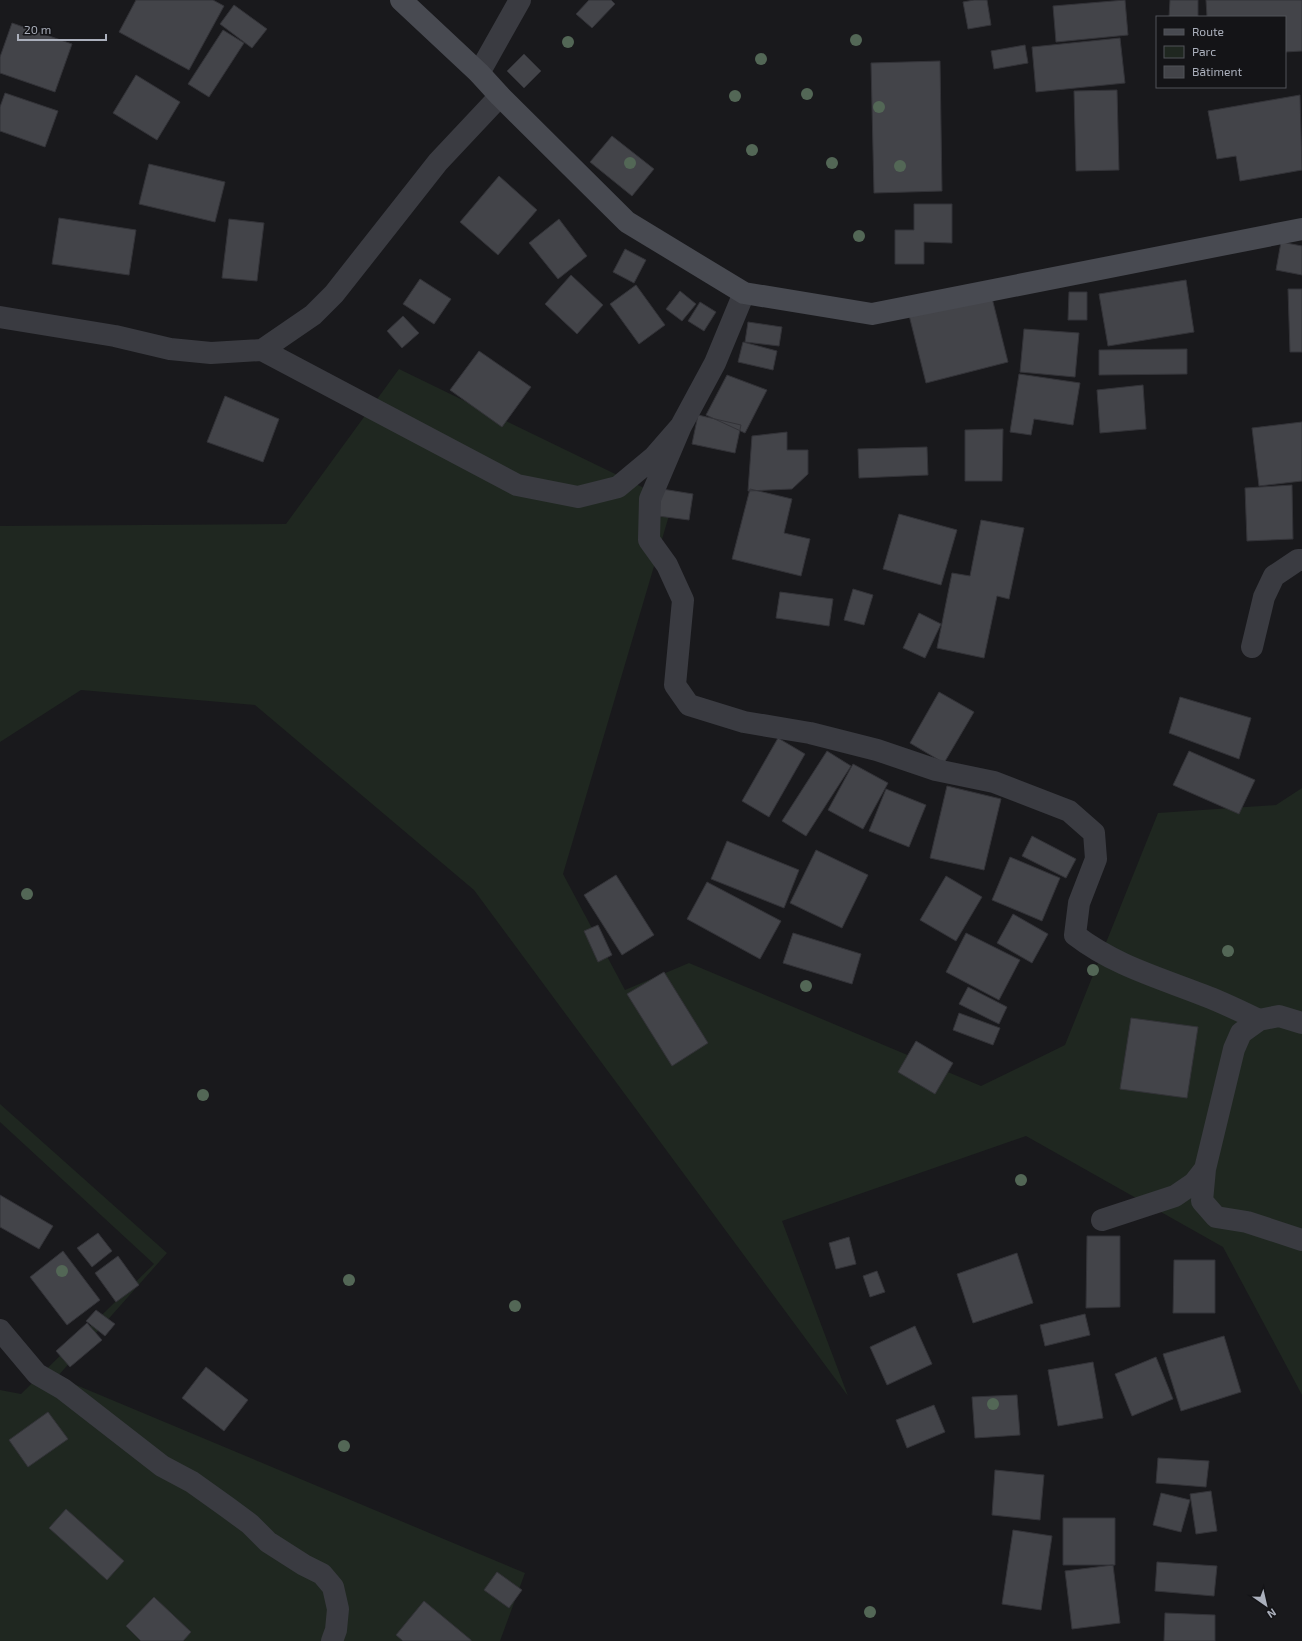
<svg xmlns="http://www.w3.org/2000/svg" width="1302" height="1641" viewBox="0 0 1302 1641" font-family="'Exo 2',sans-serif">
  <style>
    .green { fill: #1f2720 }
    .building { fill: #434449; stroke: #333338 }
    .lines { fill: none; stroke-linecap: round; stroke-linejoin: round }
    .street { stroke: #3a3b41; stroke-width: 22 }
    .secondary { stroke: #484a51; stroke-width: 22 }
    .tree { fill: #536756 }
  </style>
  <rect width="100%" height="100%" fill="#19191c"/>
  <path class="green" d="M399,369L673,502L563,874L625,990L689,963L981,1086L1065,1045L1158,813L1276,805L1302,788V1395L1223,1247L1026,1136L782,1221L848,1396L474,890L255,705L81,690L0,742V526L286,524Z
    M0,1104L167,1253L57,1377L525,1573L500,1641H0V1390L21,1394L154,1264L0,1122Z"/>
  <path class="building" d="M136,0H213L224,6L189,70L119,32Z
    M589,0H611L615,4L592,28L576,14Z
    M974,0H987L991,25L968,29L963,2Z
    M1125,0L1128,35L1056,42L1053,6Z
    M1170,0H1198V17H1169Z
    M1206,0H1302V51L1285,52V17H1207Z
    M234,5L267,29L252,48L220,24Z
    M12,23L72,44L55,92L0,73V57Z
    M223,30L244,43L209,97L188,84Z
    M1120,38L1125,83L1036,92L1032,47Z
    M1025,45L1028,63L994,69L991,51Z
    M524,54L541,71L524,88L507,71Z
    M940,61L942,191L874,193L871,63Z
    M136,75L180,102L157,140L113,113Z
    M1117,90L1119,170L1076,171L1074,91Z
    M5,93L58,111L45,147L0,131V107Z
    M1300,95L1302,170L1240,181L1236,156L1217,159L1208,111Z
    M612,136L654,169L632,196L590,162Z
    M149,164L225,182L215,222L139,204Z
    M499,176L537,210L498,255L460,222Z
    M914,204H952V243L924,242V264H895V230H914Z
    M59,218L136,230L129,275L52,264Z
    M229,219L264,223L257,281L222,278Z
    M559,219L587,256L558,279L529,243Z
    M1281,242L1302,246V275L1276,270Z
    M625,249L646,260L634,283L613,272Z
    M571,275L603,305L577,334L545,304Z
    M420,279L451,299L434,324L403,304Z
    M1186,280L1194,332L1108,346L1099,294Z
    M636,285L665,325L639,344L610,304Z
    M1288,289H1302V352H1290Z
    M990,290L1008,362L926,383L908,311Z
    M680,291L696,304L682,321L666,309Z
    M1069,292H1087V320H1068Z
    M700,302L716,312L704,331L688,321Z
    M403,316L419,333L402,348L387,331Z
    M748,322L782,327L779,346L745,342Z
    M1024,329L1079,333L1075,377L1020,372Z
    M743,342L777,351L773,370L738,362Z
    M1187,349V374L1099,375V350Z
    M479,351L531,387L502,427L450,390Z
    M1019,374L1080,383L1073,425L1034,419L1031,435L1010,432Z
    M727,375L767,390L745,433L706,415Z
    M1143,385L1146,429L1100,433L1097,390Z
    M225,396L279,419L263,462L207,442Z
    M698,415L741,425L735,453L692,444Z
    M1302,422V481L1259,486L1252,428Z
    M1003,429L1002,481H965V430Z
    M787,432V450H808V474L792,489L748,491L752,436Z
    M927,447L928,475L859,478L858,449Z
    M1292,485L1293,539L1247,541L1245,488Z
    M662,489L693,494L689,520L658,516Z
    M750,489L792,499L784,533L810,539L801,576L732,559Z
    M899,514L957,530L941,585L883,569Z
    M981,520L1024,528L1009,599L997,596L984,658L937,648L952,573L970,576Z
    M853,589L873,595L864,625L844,620Z
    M780,592L833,599L829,626L776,618Z
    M919,613L941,624L925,658L903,648Z
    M939,692L974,712L944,763L910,743Z
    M1180,697L1251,718L1239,759L1169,733Z
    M778,738L805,754L769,817L742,801Z
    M827,751L851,766L806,836L782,821Z
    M1189,751L1255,780L1239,814L1173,785Z
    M853,764L888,783L863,829L828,810Z
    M947,786L1001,799L984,870L930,858Z
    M886,789L926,805L909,847L869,831Z
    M1032,836L1076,859L1066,878L1022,856Z
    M727,841L799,870L784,908L711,879Z
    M816,850L868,875L842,928L790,903Z
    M1010,857L1060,878L1042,921L992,900Z
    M616,875L654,935L622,955L584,895Z
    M946,876L982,897L956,941L920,920Z
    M707,882L781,921L760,959L687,919Z
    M1013,914L1048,934L1032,963L997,943Z
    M598,925L612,955L598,962L584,931Z
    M793,933L861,954L852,984L783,963Z
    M966,933L1020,960L999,1000L946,972Z
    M664,972L708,1043L672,1066L627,994Z
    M968,987L1007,1007L999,1024L959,1004Z
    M959,1013L1000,1028L993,1045L953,1030Z
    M1131,1018L1198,1027L1187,1098L1120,1089Z
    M916,1041L953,1063L935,1094L898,1072Z
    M0,1195L53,1226L39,1249L0,1227Z
    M98,1233L112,1251L92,1267L77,1248Z
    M1087,1236H1120V1307L1086,1308Z
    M849,1237L856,1264L836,1269L829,1243Z
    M63,1251L100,1300L67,1325L30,1277Z
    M1017,1253L1033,1303L973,1323L957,1274Z
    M118,1256L139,1285L116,1302L95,1273Z
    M1174,1260H1215V1313H1173Z
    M877,1271L885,1292L870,1297L863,1276Z
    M96,1310L115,1324L105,1336L86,1321Z
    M1085,1314L1090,1335L1045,1346L1040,1325Z
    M87,1323L102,1340L70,1367L56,1351Z
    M915,1326L932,1364L887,1385L870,1347Z
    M1224,1336L1241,1392L1181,1411L1163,1354Z
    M1156,1357L1173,1399L1132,1416L1115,1374Z
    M1093,1362L1103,1418L1058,1426L1048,1370Z
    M206,1367L248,1400L224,1431L182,1398Z
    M1017,1395L1020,1435L975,1438L972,1397Z
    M934,1405L945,1432L907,1448L896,1420Z
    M48,1412L68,1439L28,1467L9,1440Z
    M1158,1458L1209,1461L1206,1487L1156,1483Z
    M995,1470L1044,1475L1040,1520L992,1515Z
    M1211,1491L1217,1531L1196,1534L1190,1494Z
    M1161,1493L1190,1500L1181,1532L1153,1525Z
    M66,1509L124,1561L107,1580L49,1528Z
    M1063,1518H1115V1565H1063Z
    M1013,1530L1052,1536L1041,1610L1002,1604Z
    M1157,1562L1217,1566L1214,1596L1155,1591Z
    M1113,1565L1120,1623L1072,1629L1065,1571Z
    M497,1572L522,1590L509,1608L484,1590Z
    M154,1597L191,1632L183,1641H141L126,1626Z
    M424,1601L471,1640V1641H403L396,1635Z
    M1165,1613L1215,1615V1641H1164Z"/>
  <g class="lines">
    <path class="street" d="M479,73L520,0
      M0,317L115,336L170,349L211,353L262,350L313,315L334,294L438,162L500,96
      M262,350L517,485L578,497L618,487L654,457L681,426L715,363L744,293
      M681,426L650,499L649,540L667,565L683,600L675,685L689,705L744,722L810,733L877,750L936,770L994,782L1069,811L1094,833L1096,859L1079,903L1075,935C1114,965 1157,977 1203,995C1222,1002 1240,1011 1259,1020
      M1252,647L1264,597L1274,576L1298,560H1302
      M1205,1169L1202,1201L1216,1217L1247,1222L1302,1240
      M1102,1220L1175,1196L1194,1183L1205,1169L1234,1049L1241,1033L1259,1020L1279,1016L1302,1023
      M0,1330L37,1374L63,1389L162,1466L192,1482L227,1507L250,1524L268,1542L304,1565L322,1574L333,1587L338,1609L336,1630L332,1641"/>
    <path class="secondary" d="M401,0L479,73L500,96L627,222L744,293L872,314L1302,229"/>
  </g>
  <g class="tree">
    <circle cx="856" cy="40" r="6"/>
    <circle cx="568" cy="42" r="6"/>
    <circle cx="761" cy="59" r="6"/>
    <circle cx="807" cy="94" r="6"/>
    <circle cx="735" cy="96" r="6"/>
    <circle cx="879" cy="107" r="6"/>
    <circle cx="752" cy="150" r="6"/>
    <circle cx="630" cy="163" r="6"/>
    <circle cx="832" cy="163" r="6"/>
    <circle cx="900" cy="166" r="6"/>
    <circle cx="859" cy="236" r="6"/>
    <circle cx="27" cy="894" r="6"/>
    <circle cx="1228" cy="951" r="6"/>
    <circle cx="1093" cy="970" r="6"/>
    <circle cx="806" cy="986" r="6"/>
    <circle cx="203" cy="1095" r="6"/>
    <circle cx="1021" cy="1180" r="6"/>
    <circle cx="62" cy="1271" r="6"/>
    <circle cx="349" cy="1280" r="6"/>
    <circle cx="515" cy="1306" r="6"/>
    <circle cx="993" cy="1404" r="6"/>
    <circle cx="344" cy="1446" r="6"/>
    <circle cx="870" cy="1612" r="6"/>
  </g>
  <rect x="1156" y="16" width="130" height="72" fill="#141417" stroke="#505259"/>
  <rect x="1164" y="29" width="20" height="6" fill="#484a51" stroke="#505259"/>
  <text x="1192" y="36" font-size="12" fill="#abb0bc">Route</text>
  <rect x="1164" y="46" width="20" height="12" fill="#1f2720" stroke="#505259"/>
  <text x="1192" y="56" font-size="12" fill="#abb0bc">Parc</text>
  <rect x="1164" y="66" width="20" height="12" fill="#434449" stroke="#505259"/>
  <text x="1192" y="76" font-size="12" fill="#abb0bc">Bâtiment</text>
  <g transform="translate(1266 1605) rotate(146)" stroke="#141417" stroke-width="3" paint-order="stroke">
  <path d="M0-3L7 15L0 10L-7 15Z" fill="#abb0bc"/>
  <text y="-6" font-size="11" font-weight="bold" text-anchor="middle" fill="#abb0bc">N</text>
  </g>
  <path d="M18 34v6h88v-6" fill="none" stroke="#abb0bc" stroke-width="2"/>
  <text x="24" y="34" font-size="12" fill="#abb0bc" stroke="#141417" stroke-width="3" paint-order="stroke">20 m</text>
</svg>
